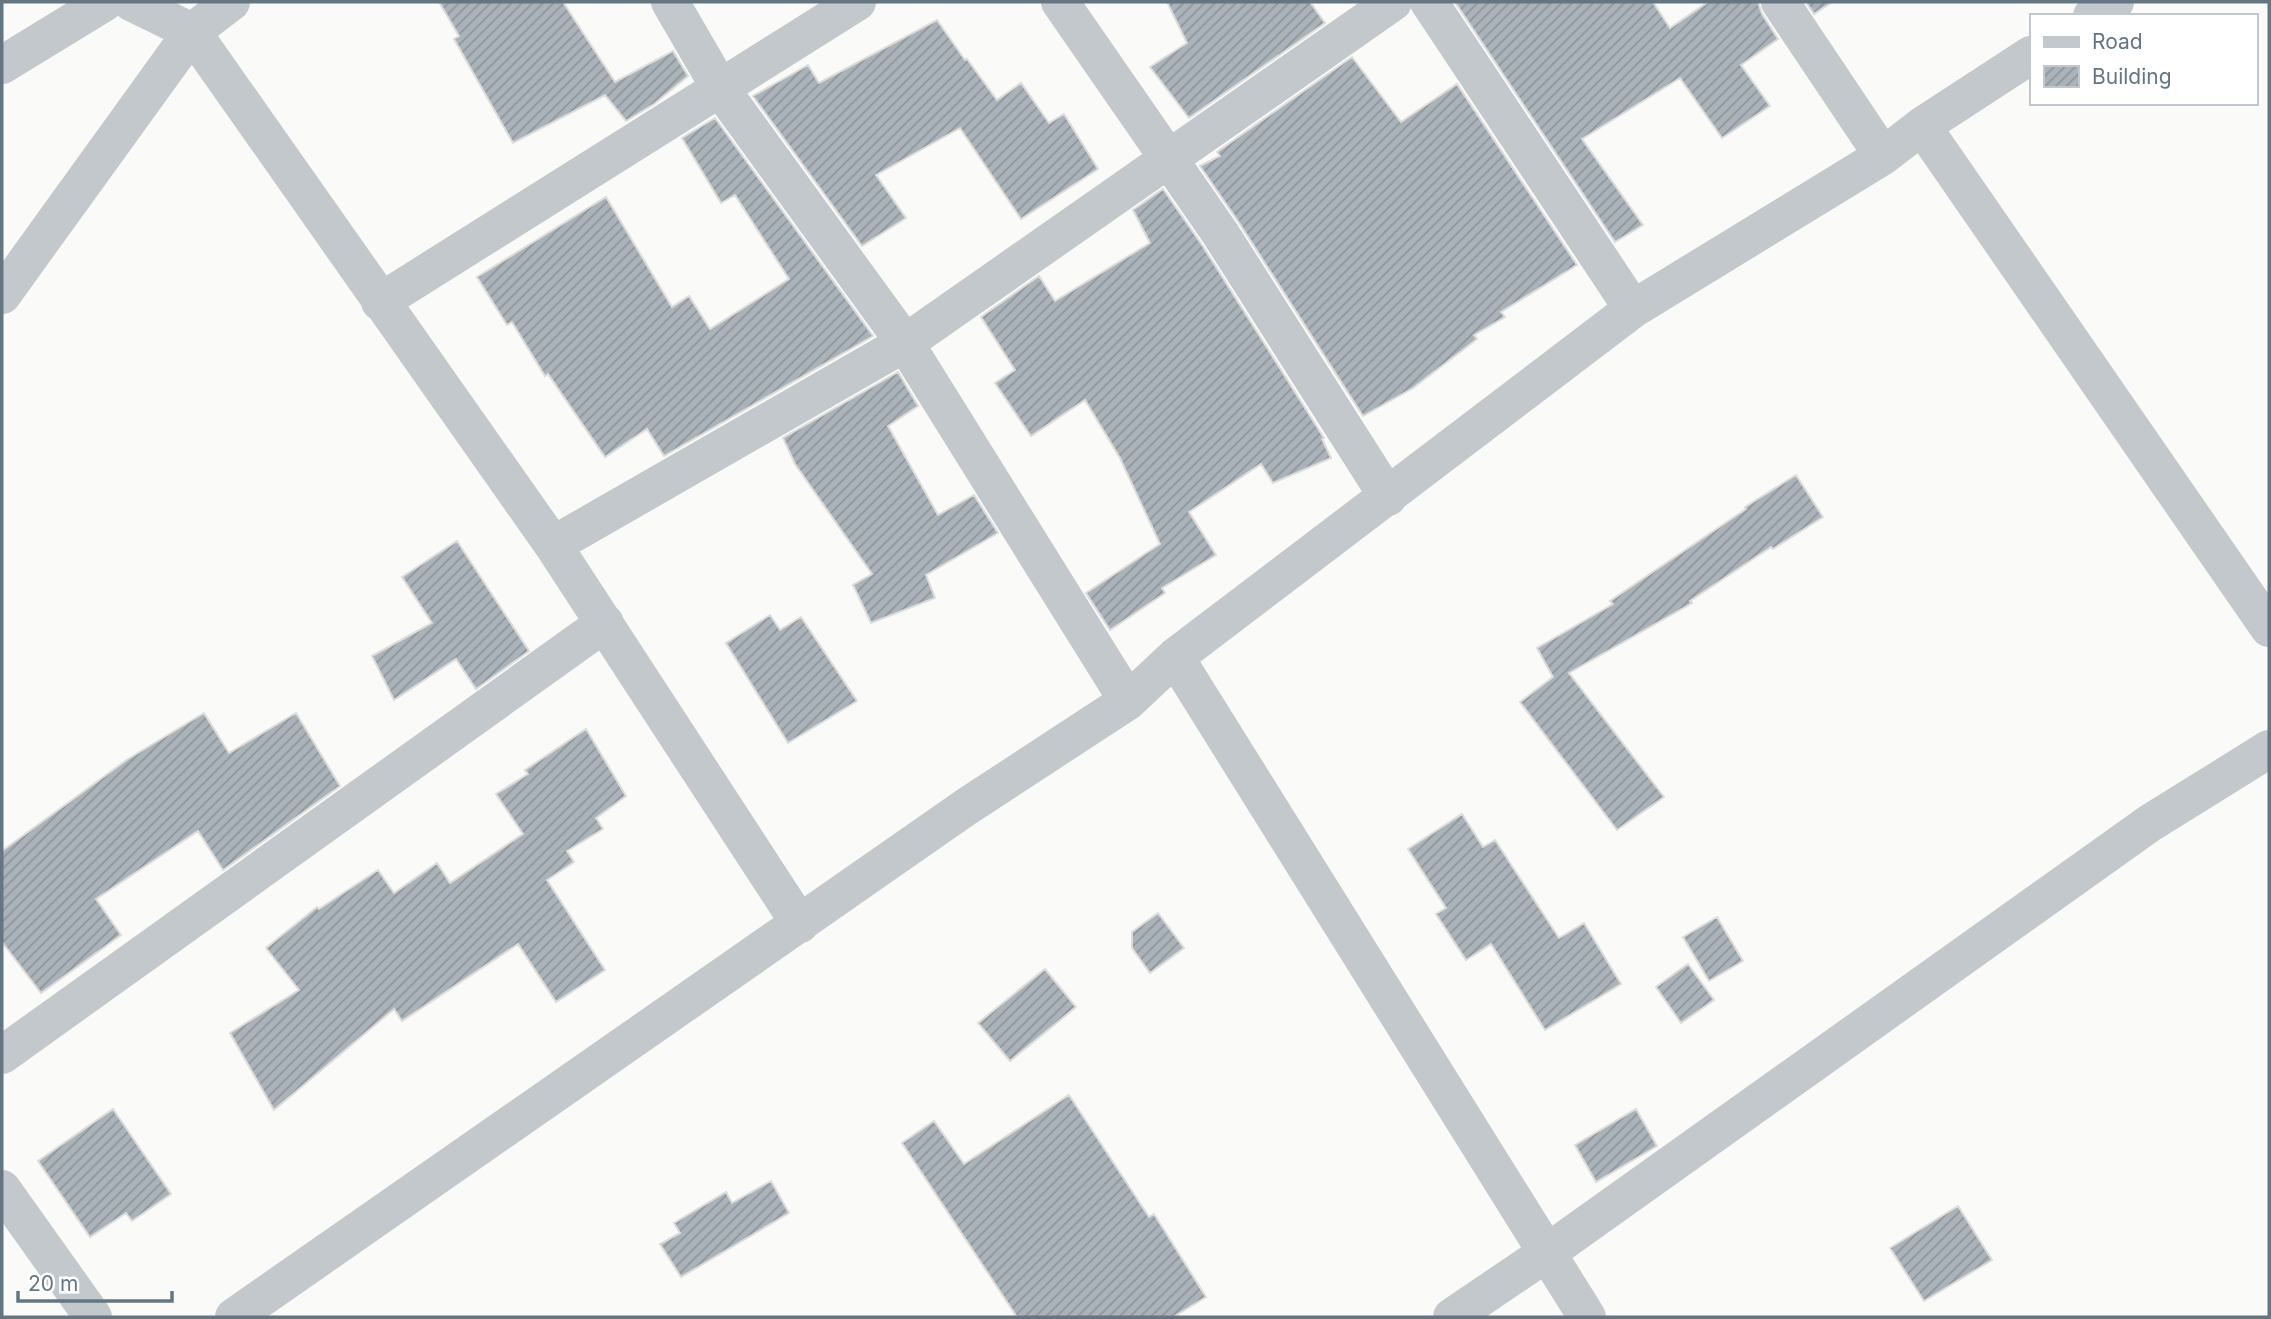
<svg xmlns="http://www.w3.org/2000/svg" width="2271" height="1319" viewBox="0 0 2271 1319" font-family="Inter,sans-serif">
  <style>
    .building { fill: url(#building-hatch); stroke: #dcdcda; stroke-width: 2 }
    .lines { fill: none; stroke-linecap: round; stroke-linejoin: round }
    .minor { stroke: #c3c8cc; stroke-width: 38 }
  </style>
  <defs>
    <pattern id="building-hatch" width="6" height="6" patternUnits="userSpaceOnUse" patternTransform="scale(1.75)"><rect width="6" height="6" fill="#aab3b9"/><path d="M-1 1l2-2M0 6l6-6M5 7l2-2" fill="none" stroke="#8e969c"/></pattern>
  </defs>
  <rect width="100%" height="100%" fill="#fafaf8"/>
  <path class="building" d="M439,2H563L615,82L673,51L688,76L654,104L626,121L605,95L513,143L454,39L459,36Z
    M1167,2H1310L1325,23L1189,118L1150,67L1187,43Z
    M1455,2H1653L1670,28L1708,2H1758L1762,14L1778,39L1741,65L1770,106L1722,138L1680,78L1582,139L1643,225L1615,242Z
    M1806,2H1832L1814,14Z
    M937,20L965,60L967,59L997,100L1021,83L1049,123L1064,114L1098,169L1021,219L960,128L876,175L906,218L862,246L753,96L808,65L819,83Z
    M1352,57L1401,122L1457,84L1577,265L1501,312L1505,317L1474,335L1477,339L1413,388L1363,416L1238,221L1200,166L1220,156L1217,152Z
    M715,118L873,336L664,456L647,429L605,457L548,374L545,376L512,322L507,325L477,277L606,197L672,307L689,296L710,329L789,279L735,195L721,203L682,138Z
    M1163,189L1202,245L1324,438L1322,439L1331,458L1273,483L1261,464L1189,512L1216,555L1162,588L1165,593L1110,630L1086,593L1160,544L1120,458L1085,400L1031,436L995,383L1015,370L981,317L1039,276L1055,301L1150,243L1133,210Z
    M898,372L918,406L888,426L938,515L974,495L998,533L926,575L935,598L871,623L853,585L872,574L795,464L783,438Z
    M1796,475L1823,517L1773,549L1771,547L1690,601L1692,603L1569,673L1664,797L1617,830L1520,702L1553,677L1537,648L1613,604L1610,601L1746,509L1745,507Z
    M457,541L529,651L476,689L456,659L394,700L372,656L432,623L402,577Z
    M770,615L780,630L801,617L857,701L788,743L726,643Z
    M204,713L229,753L296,713L340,786L223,870L198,831L96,899L121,935L41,993L2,942V851L128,759Z
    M586,729L626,796L596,818L603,829L567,851L574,862L547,880L605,970L556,1002L518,944L402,1021L394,1009L274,1110L230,1033L299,990L266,948L317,907L319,909L378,870L394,893L437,863L450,883L523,834L496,794L528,774L525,770Z
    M1462,814L1483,847L1495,840L1559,938L1584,923L1621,984L1545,1030L1491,944L1466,960L1436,914L1446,908L1408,849Z
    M1158,913L1184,948L1150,973L1132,948V932Z
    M1717,917L1743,961L1709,981L1683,937Z
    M1688,964L1714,1000L1681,1023L1656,987Z
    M1045,969L1076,1007L1010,1061L978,1023Z
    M1069,1095L1149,1217L1154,1214L1206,1297L1173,1317H1017L902,1143L934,1121L964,1164Z
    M113,1109L171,1194L132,1221L126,1213L90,1237L38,1161Z
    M1636,1109L1657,1146L1596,1182L1575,1145Z
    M771,1181L789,1213L681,1277L660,1244L680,1233L674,1223L726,1192L732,1203Z
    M1958,1206L1992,1260L1924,1301L1890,1248Z"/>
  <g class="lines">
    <path class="minor" d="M131,2L192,32L553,545L800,924
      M670,2L720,88L905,343L1128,701
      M1060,2L1220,233L1388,497
      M1429,2L1633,309
      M1780,2L1883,156
      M2092,16L2115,2
      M2,65L105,2
      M1922,126L2269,628
      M2,295L192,32L231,2
      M380,302L857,2
      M553,545L905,343L1393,2
      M1175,657L1587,1317
      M2,1055L605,623
      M2,1189L93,1317
      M234,1317L966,807L1128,701L1175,657L1633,309L1883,156L1922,126L2031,55
      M1452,1317L1548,1252L2150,823L2269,749"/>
  </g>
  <rect width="2271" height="1319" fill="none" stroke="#657683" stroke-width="7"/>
  <rect x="2030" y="14" width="228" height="91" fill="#ffffff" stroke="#c1c8cd" stroke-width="2"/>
  <rect x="2044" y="37" width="35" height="10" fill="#c3c8cc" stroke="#c1c8cd" stroke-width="2"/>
  <text x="2092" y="49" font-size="21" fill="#657683">Road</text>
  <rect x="2044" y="66" width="35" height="21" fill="url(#building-hatch)" stroke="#c1c8cd" stroke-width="2"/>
  <text x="2092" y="84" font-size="21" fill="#657683">Building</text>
  <path d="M18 1291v10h154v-10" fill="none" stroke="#657683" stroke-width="3.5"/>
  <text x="28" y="1291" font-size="21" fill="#657683" stroke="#ffffff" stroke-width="5" paint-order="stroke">20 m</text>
</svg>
